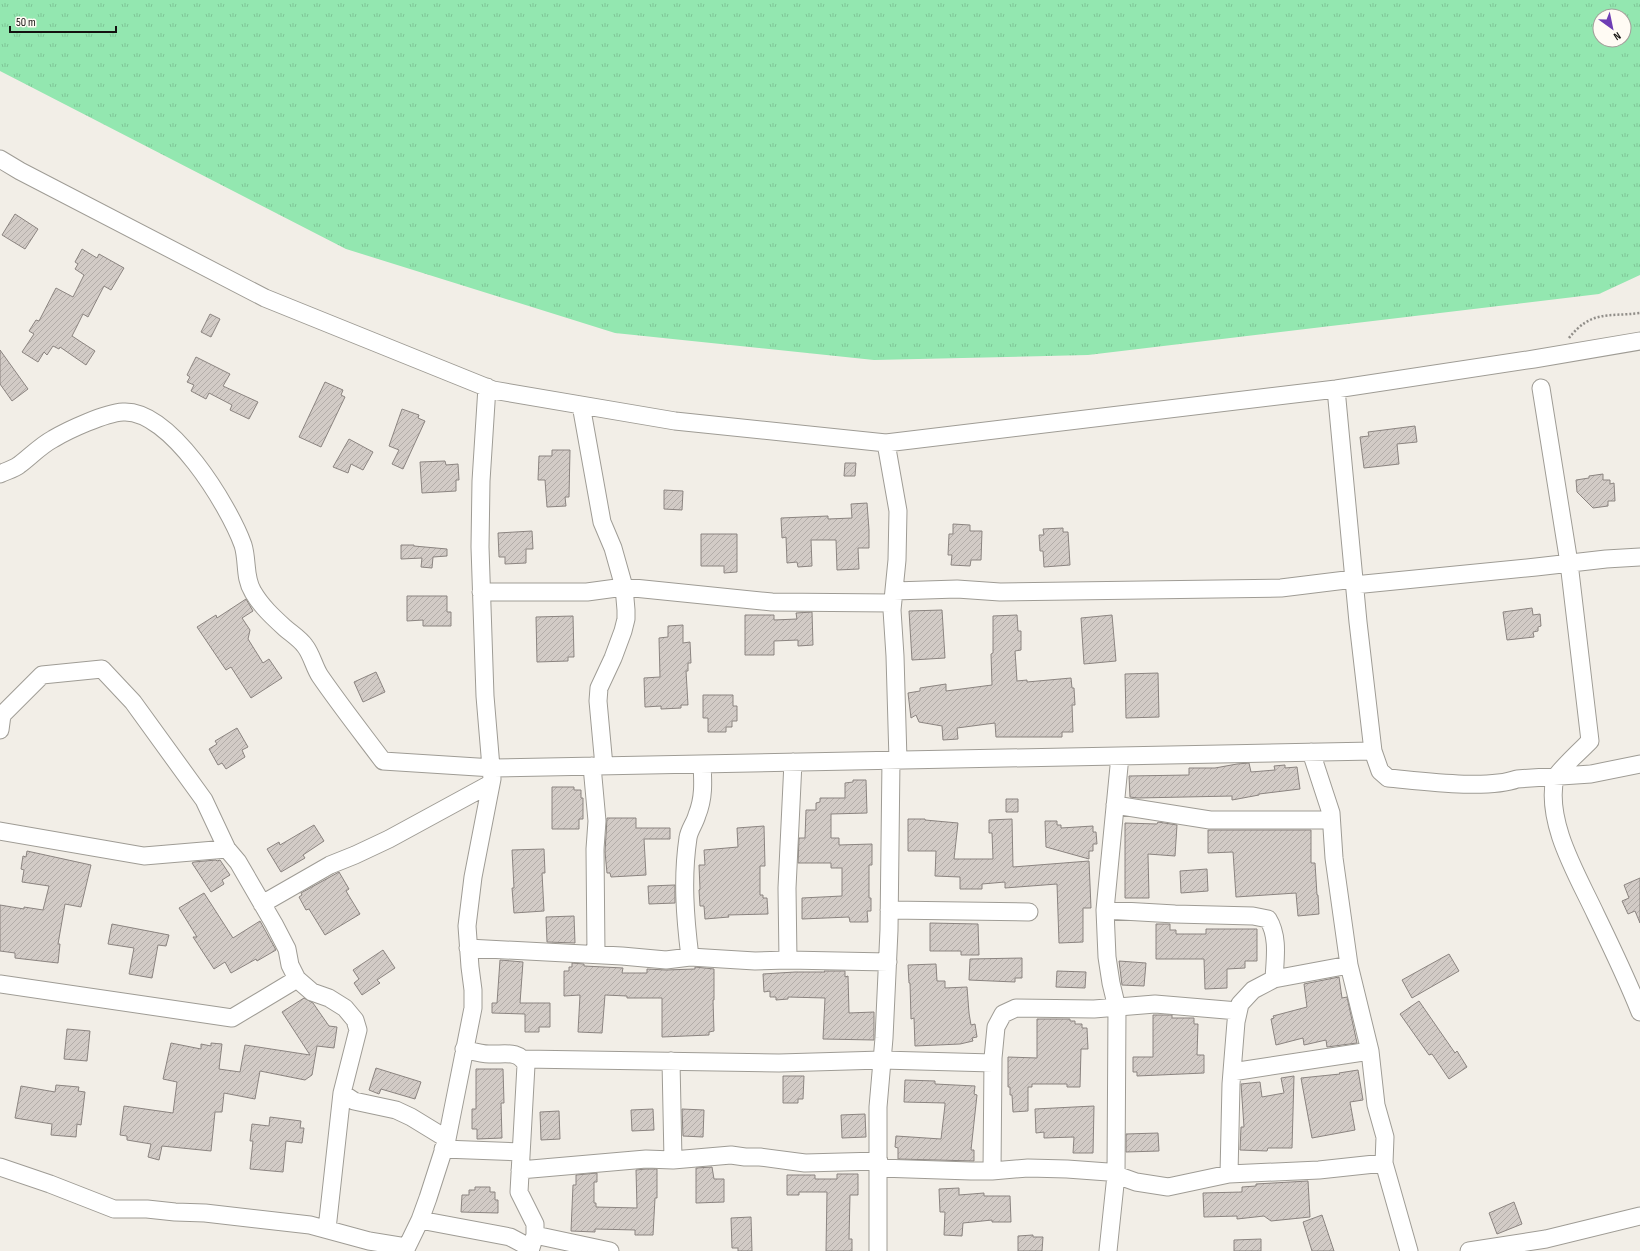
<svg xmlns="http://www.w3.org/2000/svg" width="1640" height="1251" viewBox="0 0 1640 1251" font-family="'Sofia Sans Condensed',sans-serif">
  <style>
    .grass { fill: url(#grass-tufts); fill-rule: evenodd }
    .building { fill: url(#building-hatch); stroke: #8b8480 }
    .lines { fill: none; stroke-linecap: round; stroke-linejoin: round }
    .street-casing { stroke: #9f9c95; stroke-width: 19 }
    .path { stroke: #918e89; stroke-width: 2.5; stroke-dasharray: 2 2; stroke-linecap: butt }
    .street { stroke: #fff; stroke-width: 17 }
  </style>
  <defs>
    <pattern id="grass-tufts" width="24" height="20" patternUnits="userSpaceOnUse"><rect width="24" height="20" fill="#93e7b0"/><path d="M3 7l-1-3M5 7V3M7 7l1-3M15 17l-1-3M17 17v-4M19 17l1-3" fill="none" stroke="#7ec596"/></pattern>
    <pattern id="building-hatch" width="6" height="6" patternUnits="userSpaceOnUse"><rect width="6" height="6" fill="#d2cbc6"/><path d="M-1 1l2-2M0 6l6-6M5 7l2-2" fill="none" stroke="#b3ada9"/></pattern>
  </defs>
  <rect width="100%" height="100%" fill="#f2eee7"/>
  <path class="grass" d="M0,0H1640V275L1599,294L1088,355L874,360L615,333L346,249L0,71ZM1600,16H1624V40H1600Z"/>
  <path class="building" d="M15,214L38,229L25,249L2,235Z
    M82,249L97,258L99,254L124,268L111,290L104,286L88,317L83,314L72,336L95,351L86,365L60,347L59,349L53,346L47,355L44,352L38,362L22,352L34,334L29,331L36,320L39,321L56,288L73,297L84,275L75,269L78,264L75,262Z
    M210,314L220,319L211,337L201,332Z
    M0,350L28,389L12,401L0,384Z
    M196,357L230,374L223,386L258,402L249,419L230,410L232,405L209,393L206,399L191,391L194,385L187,382L190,377L187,375Z
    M325,382L343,390L341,395L345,397L321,447L299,437Z
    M402,409L419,415L418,418L425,421L403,469L392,464L399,450L389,446Z
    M1415,426L1417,442L1397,444L1399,464L1364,468L1360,437L1369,436L1368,432Z
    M349,439L373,452L363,470L351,464L348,473L333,467Z
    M552,450H570L569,497H565L566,506L547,507L545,480H538L539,456H552Z
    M445,461L446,465L458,464L459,480H456V491L422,493L420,462Z
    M845,463H856L855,476H844Z
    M1603,474V480H1610V484L1614,483L1615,501H1608V506L1593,508L1577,492L1576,480L1589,478V476Z
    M664,490L683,491L682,510L664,509Z
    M867,503L869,530V548H858L859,569L837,570L836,540H811L812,566L798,567L797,562L787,563L786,537L782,538L781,518L828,516V519L852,518L851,504Z
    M953,524L970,525V531H982L981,560H971L970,566L951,565L952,555H948L949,534H953Z
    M1063,528V532H1068L1070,565L1044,567L1043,551H1040L1039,535H1044L1043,529Z
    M532,531L533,549H526V563L505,564V557H499L498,533Z
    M701,534H737V572L724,573V566H701Z
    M401,545H414V546L447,549V556L433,557L432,568L421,567L422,558L401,559Z
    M407,596H447V612H451V626H423V620L407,621Z
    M246,599L253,611L242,618L250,630L248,639L263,663L269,659L282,678L251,698L231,667L226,670L197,627L216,615L217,618Z
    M1532,608L1533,615L1540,614L1541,626L1538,627V631L1533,632L1534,637L1507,640L1503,612Z
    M942,610L945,658L912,660L909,611Z
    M812,612L813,645L798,646V640L774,641V655H745V615H774V620L797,619L796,613Z
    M1017,615L1018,631H1021V650L1015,651L1017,681L1027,680V682L1071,678L1072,688H1074L1075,705H1072L1073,732H1062V737H996L995,723L957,728L958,739L943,740L942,726L919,722L916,715L911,718L908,693L920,691V688L946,684V691L992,685L991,654L993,653V616Z
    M1112,615L1116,661L1084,664L1081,618Z
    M573,616L574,657H568V661L537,662L536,617Z
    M683,625V643L690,642L691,663H688V671H686L688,705H681V708L661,709V706L645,707L644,678L660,677L659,638L668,637V626Z
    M376,672L385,692L363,702L354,682Z
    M1158,673L1159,717L1126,718L1125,674Z
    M703,695H733V706H737V721H732V727H726V732H708V718H703Z
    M237,728L248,747L242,750L245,757L226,769L222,763L218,765L209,749L217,744L215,741Z
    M1249,763L1251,772L1275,770L1274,766L1285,765V768L1297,767L1300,789L1259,794V795L1232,800V796L1138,798L1130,797L1129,776L1189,775V768H1215L1237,764Z
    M853,780H866L867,813L831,814V838H839V845L872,844V865H869V898H871V911H867L868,922H850L849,917L802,919V898L842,896V868H831V863H798L799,838H805L806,810H816V803L820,802V798H845V783L853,782Z
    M552,787H574V790H581V798H583V819H579V829H552Z
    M1006,799H1018V812H1006Z
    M607,818H636V828H670V839H644L646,875L611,877L610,873H607L605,852Z
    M908,819H925V820L958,823L954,859H993L992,833H989V820L1012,819L1013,867L1089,861L1091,908H1083V942L1059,943L1057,884L1005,888V882L982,884V889H960V877L935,876L936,851H908Z
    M1045,821H1057V825H1061V828L1093,826V832H1096L1097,844H1093V851H1089V859L1046,847Z
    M1158,822L1177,825L1175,856L1148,854L1149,898H1125V823L1157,824Z
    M314,825L324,841L303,855L305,858L281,872L267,849L279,842L280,845Z
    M764,826L765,866H760V895H763V898H767L768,914L728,915L729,917L705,919L704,906H700L699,890L700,889L699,865H705L704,850L738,847L737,828Z
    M1208,830H1311V863H1315L1317,895H1318L1319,914L1298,916L1296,893L1236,897L1233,852L1208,853Z
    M544,849L545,873H542L544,911L514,913L512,888H514L512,850Z
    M27,851L91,865L81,907L65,904L58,944H60L58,963L15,958V953L0,951V905L24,909V907L43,910L49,886L22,882L24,870L21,869L23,856L26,857Z
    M216,860L217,861L220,860L230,875L222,880L224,884L211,892L192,863L194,862Z
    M1207,869L1208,891L1181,893L1180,871Z
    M339,872L349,889L346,891L360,914L325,935L309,909L306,910L299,897L302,895L301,893Z
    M1640,878V923L1635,911L1628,914L1622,901L1629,898L1624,885Z
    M675,885V903L649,904L648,886Z
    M204,893L233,938L260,921L276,950L257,961L256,959L231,973L225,962L214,969L193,937H197L179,908Z
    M574,916L575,943L547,942L546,917Z
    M930,923L978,924L979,955H961V951H930Z
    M112,924L169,935L166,946L158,945L152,978L129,974L134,948L108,944Z
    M1156,924H1170V930H1176V934H1206V929H1257V961H1245V968L1227,969V988L1205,989L1204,959H1156Z
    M383,950L395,968L377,980L380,983L362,995L354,983L359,979L353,970Z
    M1449,954L1459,971L1412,998L1402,980Z
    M1022,958V978H1015V982L969,980L970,959Z
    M500,960L523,962L520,1003H550V1027H539V1032H525V1014L492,1013V1003H497Z
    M1119,961L1146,963L1144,986L1122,985Z
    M572,963L584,964V966L623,968L622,973H647V969L666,970L695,969V967L714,969V1000H713L714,1031L709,1032V1035L662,1037V998H627V996L605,995L602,1033L578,1032L580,995L564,996V971H569V967H572Z
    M936,964L937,981H945V988L967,987L969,1013L971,1025L975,1024L977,1037L972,1038L973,1041L960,1044L915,1046L914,1018L911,1019L910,983H909L908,965Z
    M824,971H845V977L848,976L849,1013L874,1012V1040L823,1039L825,998L788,997V999L776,1000V997H770V991L764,992L763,974L795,972H825Z
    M1057,971L1086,972L1085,988L1056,987Z
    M1339,977L1342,998L1347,997L1357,1043L1327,1047L1326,1040L1304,1045L1303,1038L1276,1045L1271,1019L1274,1018L1273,1016L1307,1007L1304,984Z
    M304,998L313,1003L329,1026L337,1027L334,1048L317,1046L312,1075L305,1080L260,1071L255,1099L224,1093L222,1112H215L211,1151L162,1146L159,1160L148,1157L151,1144L127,1140V1136L120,1135L124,1106L173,1113L177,1082L163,1079L171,1043L201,1049V1044L211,1046V1043L222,1044L219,1069L240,1072L245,1045L310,1055L282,1012Z
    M1419,1001L1455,1053L1457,1051L1467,1067L1449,1079L1432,1054L1429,1055L1400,1014Z
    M1153,1015H1172V1018H1194V1024H1198L1197,1055H1204V1073L1137,1076V1072H1133V1057H1153Z
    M1037,1019H1070V1021H1075V1024H1082V1028H1087L1088,1049H1081L1080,1087H1067V1084H1032V1087H1028V1111L1013,1112L1012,1095H1010V1087H1008V1057L1037,1058Z
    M67,1029L90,1031L87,1061L64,1059Z
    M376,1068L421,1082L415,1099L381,1089L379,1094L369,1090Z
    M476,1069H503L504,1103H501L502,1138L477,1139V1129H472V1109H476Z
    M1358,1070L1363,1100L1350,1102L1355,1130L1312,1138L1301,1078L1340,1074L1339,1073Z
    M783,1076H804L803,1099H798V1103H783Z
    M1294,1076L1292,1148H1268L1267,1151L1240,1150L1241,1127H1244L1241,1084L1260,1082L1262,1097L1284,1093L1281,1078Z
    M905,1080L935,1081V1084L975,1086L974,1094L977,1095L971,1150H974V1161L898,1159V1148L895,1147L896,1136L941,1139L945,1105V1103L904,1102Z
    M56,1085L79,1087L78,1091L85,1092L81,1125L77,1124L76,1137L51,1135L52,1124L15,1118L21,1086L55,1092Z
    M1094,1106L1093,1153H1073L1074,1137L1044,1138V1132L1036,1133L1035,1109Z
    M653,1109L654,1130L632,1131L631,1110Z
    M682,1109L704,1110L703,1137L683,1136Z
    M559,1111L560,1139L541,1140L540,1112Z
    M865,1114L866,1137L842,1138L841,1115Z
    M270,1117L301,1121L300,1128H304L302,1143L286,1141L283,1172L250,1169L253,1141H250L252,1124L269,1126Z
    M1158,1133L1159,1151L1126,1152V1134Z
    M712,1167L714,1179H724V1202L696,1203V1168Z
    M646,1169H657V1198H655L653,1235H635V1230L595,1229V1232L571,1231L573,1185H576V1175L597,1173V1182H594V1203H596V1207L637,1208L636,1170Z
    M837,1174H858V1195H850L849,1239H852V1251H826L827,1192H799V1195H787V1175H815V1179H837Z
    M1308,1181L1310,1217L1271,1221L1264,1216L1237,1219V1216L1204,1217L1203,1193L1242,1192V1187L1256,1186V1184Z
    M475,1187H490V1192H495V1200H498V1213L461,1212L462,1195H469V1190H475Z
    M959,1188V1195L984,1193V1196H1010L1011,1222H992V1220L963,1223L962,1236L944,1235L945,1212H940L939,1189Z
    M1514,1202L1522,1224L1497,1234L1489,1213Z
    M1322,1215L1334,1251H1312L1303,1222Z
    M751,1217L752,1251H738V1248H732L731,1218Z
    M1033,1235V1237H1043L1042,1251H1018V1236Z
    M1261,1239V1251H1234V1240Z"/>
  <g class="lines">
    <g class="street-casing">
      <path id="street" d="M0,159L20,171L265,298L493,390L675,421L886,443L1336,389L1534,359L1640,341
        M1541,388L1569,563L1590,741C1584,747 1557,772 1555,778C1545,823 1578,876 1596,915C1612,948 1627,979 1640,1012
        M1336,389L1358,622L1373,751L1380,771L1388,778C1421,781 1487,790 1517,779L1591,774L1640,764
        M581,405L602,522L613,548L624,587L626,610V619L623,631L613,658L599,688L598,701L604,766
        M886,443L898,511L897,560L892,610L895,656L898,760
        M0,474C6,471 14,469 19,465C30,457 40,446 53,439C68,430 105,413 123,412C170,409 229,506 243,545C248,561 244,578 253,592C261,606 273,617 285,628C292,634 300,639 305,646C312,655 314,667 320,676C340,705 362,733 383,761L493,768L1373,751
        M1354,585L1536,567L1606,559L1640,557
        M894,591L957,589L1000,592L1281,588L1354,579
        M481,592H587L624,587L772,602L892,603
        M0,730L2,715L42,675L102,669L133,702L204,800L227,849L238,862L274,924L287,949L290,965L297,979L312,992L329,998L345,1008L355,1020L358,1030L342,1093L327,1229
        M1311,752L1331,813L1334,858L1349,965L1370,1051L1376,1105L1385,1137L1384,1163L1409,1251
        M592,766L597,821L595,849L596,954
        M1115,805L1210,820H1331
        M0,831L144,856L227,849
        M262,904L330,865L355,855L389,839L490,784
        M889,910L1029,912
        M1105,910L1175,914L1253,916L1268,919C1279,937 1275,959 1274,979
        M468,948L622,956L666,960L690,957L755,961L788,960L888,962
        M690,957C685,917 682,878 688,838C689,830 695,823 697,815C704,798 703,782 702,764
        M788,960L787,888L793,762
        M0,984L232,1018L297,979
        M464,1049C472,1051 481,1054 489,1054C503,1055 519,1049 526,1065L519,1192L535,1224V1235L530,1251
        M523,1059L779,1063L882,1060L993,1063
        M671,1061L673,1160
        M1232,1072L1370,1051
        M342,1093L354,1101L396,1110L411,1117L447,1139
        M443,1149L521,1152
        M0,1167L50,1184L114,1209H147L175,1212L205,1213L310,1225L369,1241L406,1247
        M879,1168L971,1171H992L1028,1168L1067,1169L1108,1172L1136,1182L1168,1187L1229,1174L1319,1170L1384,1163
        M520,1170L646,1159L673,1160L731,1155L745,1157H760L805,1163L879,1161
        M992,1171L993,1058L996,1027L1003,1014L1016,1008L1094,1009L1155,1004L1238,1011
        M1229,1174L1231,1084L1236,1022L1240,1004L1253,990L1274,979L1349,965
        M420,1220L510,1237L525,1245L527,1251
        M535,1235L610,1251
        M405,1251L420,1220L428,1198L447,1139L473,1008V990L470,967L467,926L473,877L492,779L485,696L480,547L481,481L487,387
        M878,1251V1107L884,1038L889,930L891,760
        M1108,1251L1116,1175L1117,1008L1111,983L1107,957L1105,910L1120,756
        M1469,1251L1546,1239L1640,1216"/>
    </g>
    <path class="path" d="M1569,338C1591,310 1608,317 1640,313"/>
    <use href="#street" class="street"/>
  </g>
  <g transform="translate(1612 28) rotate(147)"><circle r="19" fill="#fffbf4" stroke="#a19e99"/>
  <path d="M0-3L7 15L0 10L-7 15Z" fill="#6d3db4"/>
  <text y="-6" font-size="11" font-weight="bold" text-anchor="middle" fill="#141210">N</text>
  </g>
  <path d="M10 26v6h106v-6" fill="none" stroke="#141210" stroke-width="2"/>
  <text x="16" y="26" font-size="12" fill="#141210" stroke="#fffbf4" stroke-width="3" paint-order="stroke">50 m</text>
</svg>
